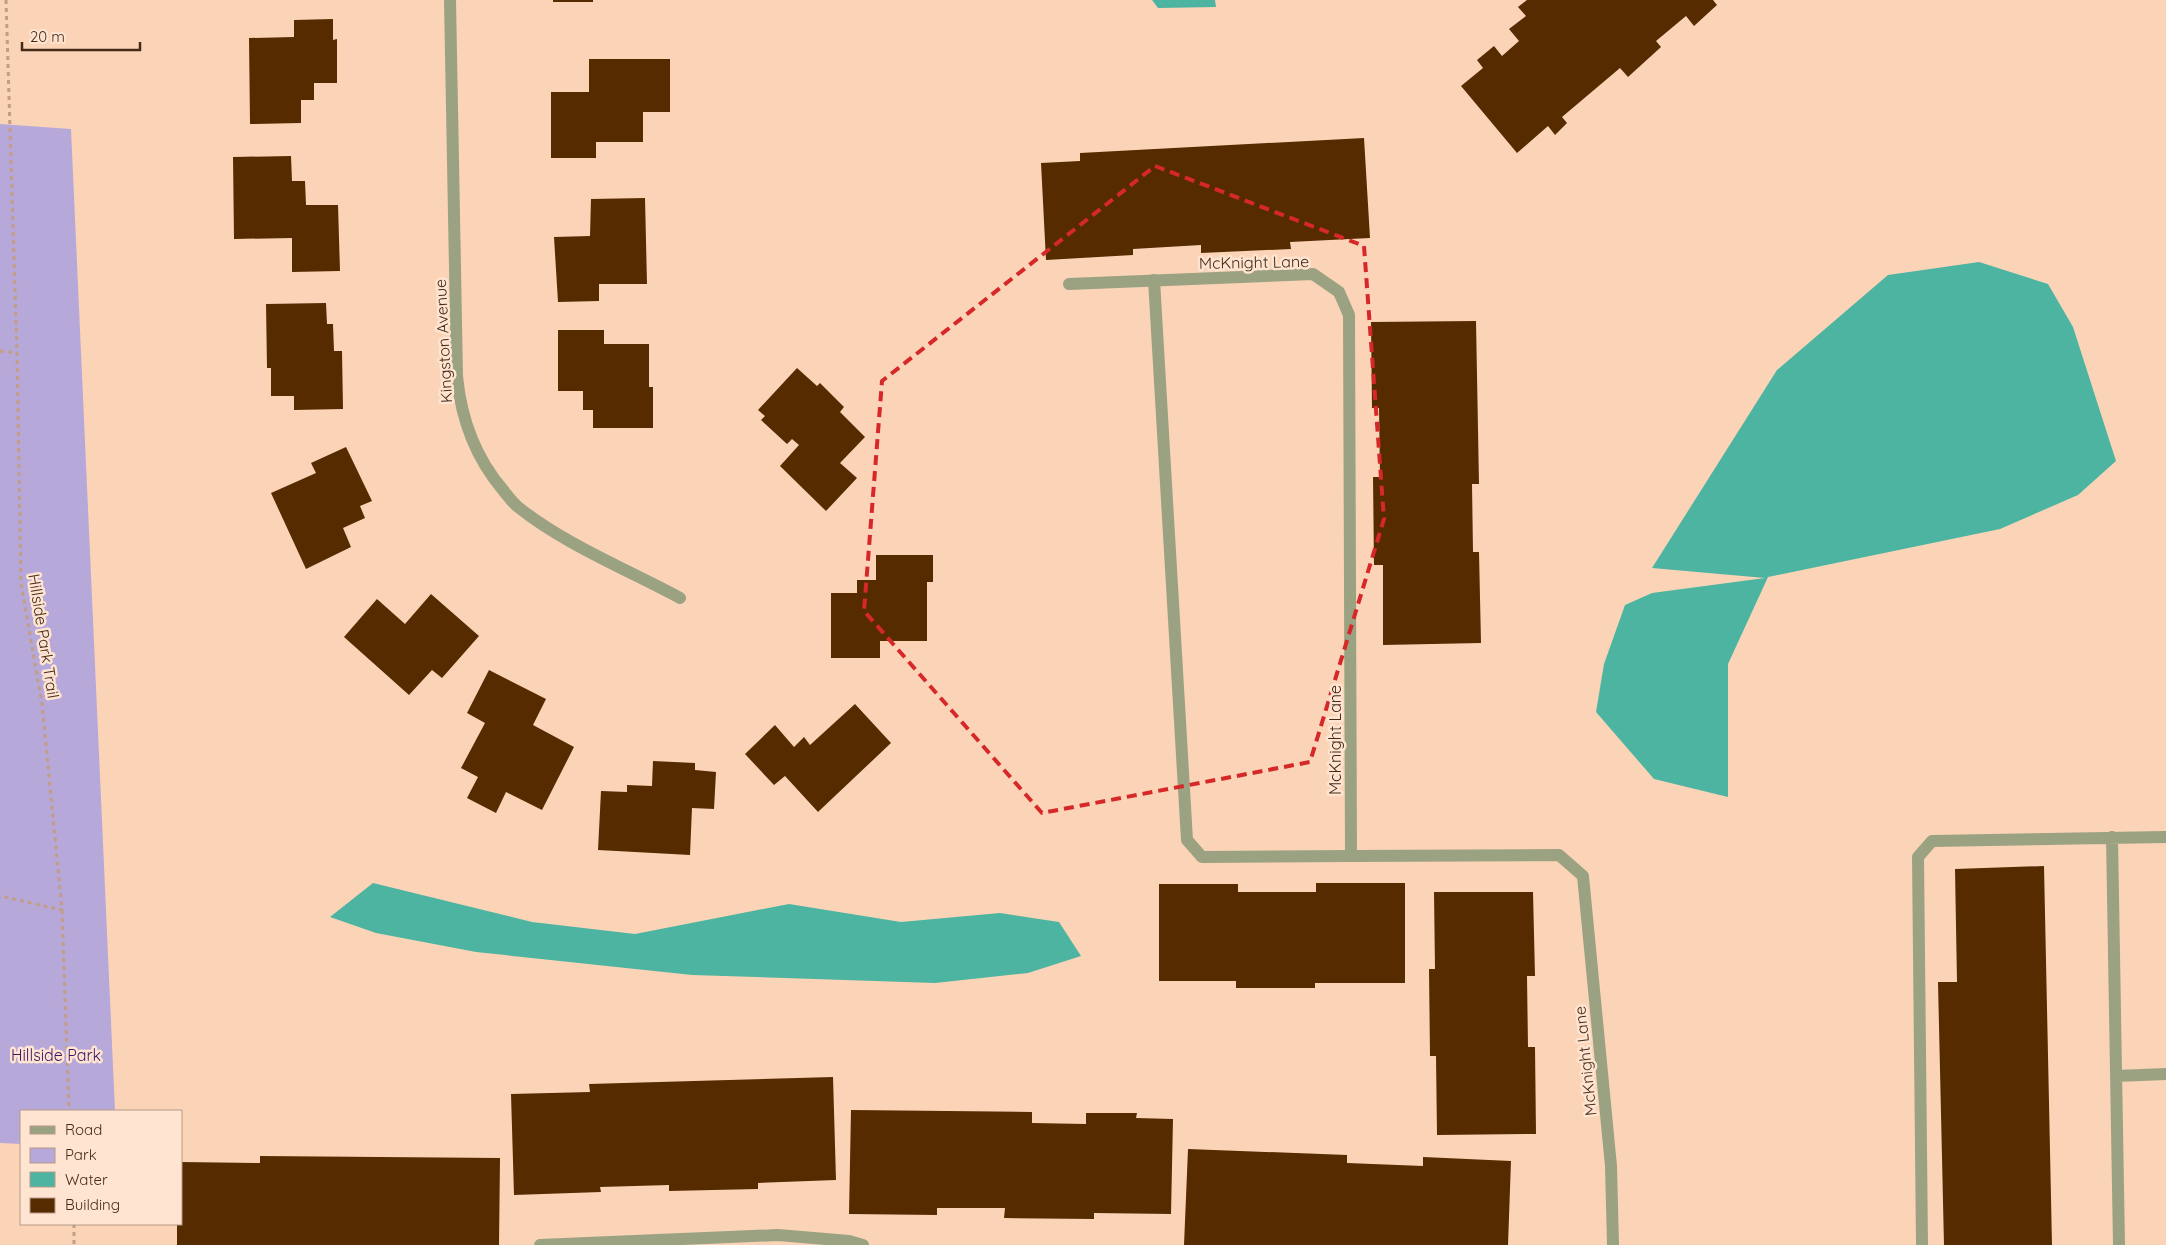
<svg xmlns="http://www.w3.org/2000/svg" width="2166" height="1245" viewBox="0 0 2166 1245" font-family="Quicksand,sans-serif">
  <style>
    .green { fill: #b7a8da }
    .water { fill: #4cb4a0 }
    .building { fill: #562b00 }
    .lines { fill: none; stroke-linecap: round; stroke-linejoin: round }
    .path { stroke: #c19e85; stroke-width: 3; stroke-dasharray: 4 4; stroke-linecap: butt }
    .lane { stroke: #9ba282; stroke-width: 12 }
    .street { stroke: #9ba282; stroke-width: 12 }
    .marked { fill: none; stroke: #d62828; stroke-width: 4; stroke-dasharray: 10 6; stroke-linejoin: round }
    .labels { text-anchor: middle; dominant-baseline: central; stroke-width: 5; stroke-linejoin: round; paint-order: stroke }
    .street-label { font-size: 16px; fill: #442b18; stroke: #fee4d1 }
    .park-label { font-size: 16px; fill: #391666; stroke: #fee4d1 }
  </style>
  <rect width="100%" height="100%" fill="#fbd4b8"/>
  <path class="green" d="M0,124L71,129L115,1111H21V1144L0,1143Z"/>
  <path class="water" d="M1152,0H1215L1216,7L1158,8Z
    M1979,262L2048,284L2073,327L2116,461L2078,495L2000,529L1768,577L1728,664V797L1654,779L1596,712L1604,664L1625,605L1652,593L1765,578L1652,568L1777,370L1888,275Z
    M373,883L532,922L635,934L789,904L901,922L1000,913L1059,922L1081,956L1028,973L935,983L692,975L476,952L376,933L330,917Z"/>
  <path class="building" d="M553,0H593V2H553Z
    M1527,0H1713L1717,5L1694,26L1686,16L1656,41L1661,47L1628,77L1620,68L1562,117L1567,123L1555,135L1548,126L1517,153L1461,86L1483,68L1477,60L1494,46L1502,56L1519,41L1509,29L1526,16L1518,7Z
    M333,19V40L337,39V83H314V100H301V123L250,124L249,38L294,37V20Z
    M589,59H670V112H643V142H596V158H551V92H589Z
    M1364,138L1370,238L1290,242L1291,249L1201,253V245L1133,249V255L1046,260L1041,163L1080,161V153Z
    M291,156L292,181H305L306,205H338L340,271L292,272V238L234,239L233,157Z
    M645,198L647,284H599V301L558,302L554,237L590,236L591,199Z
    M326,303L327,324H333L334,351H342L343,409L294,410V396H271V368H267L266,304Z
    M1476,321L1479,484H1472L1473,552H1479L1481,643L1383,645V565H1374L1373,477H1380L1379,408H1372L1371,322Z
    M558,330H604V344H649V387H653V428H593V410H583V391H558Z
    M797,368L817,386L820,383L844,407L840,412L865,437L840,463L857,478L826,511L780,466L799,445L792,439L787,444L761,420L765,416L758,410Z
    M346,447L372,501L360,506L365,518L343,528L351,547L306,569L271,493L316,473L311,463Z
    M876,555H933V582H927V641H880V658H831V593H857V580H876Z
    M431,594L479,636L442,678L432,670L409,695L344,637L377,599L405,624Z
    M489,670L546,699L533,725L574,747L542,810L506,792L496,813L467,798L478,777L461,768L485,723L467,713Z
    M855,704L891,743L818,812L785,776L774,785L745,754L775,725L794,747L804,737L810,745Z
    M653,761L695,763V770L716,772L714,809L692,808L690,855L598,850L601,791L627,792V785L652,786Z
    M2044,866L2052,1245H1944L1938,982H1957L1955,869Z
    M1316,883H1405V983H1315V988H1236V981H1159V884H1238V892H1316Z
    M1434,892H1533L1535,976H1527L1528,1047H1535L1536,1134L1437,1135L1436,1056H1430L1429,969H1435Z
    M833,1077L836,1180L758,1183V1189L669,1191V1185L600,1187L601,1192L514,1195L511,1094L590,1092L589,1084Z
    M851,1110L1032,1112V1123L1086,1124V1113H1137L1136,1118L1173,1119L1171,1214L1094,1213V1219L1004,1218L1005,1208H937V1215L849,1214Z
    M1188,1149L1347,1155V1163L1423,1166V1157L1511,1161L1508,1245H1184Z
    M260,1156L500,1158L499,1245H177V1224H181V1162L260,1163Z"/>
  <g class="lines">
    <path class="path" d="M6,0L17,353
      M0,351L17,353L21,584L42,704L62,910L0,896
      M62,910L69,1111
      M74,1224V1245"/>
    <path class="lane" d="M1154,280L1187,840L1202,857L1351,856
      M2112,837L2119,1245
      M2116,1076L2166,1074
      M540,1245L778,1235L849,1241L863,1245
      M1922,1245L1918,857L1932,841L2166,837"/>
    <path class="street" d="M450,0L457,376C461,419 475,457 503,490C508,496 512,502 518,507C564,544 628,570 680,598
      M1069,284L1313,274L1339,292L1349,315L1351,856L1559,855L1583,876L1611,1166L1613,1245"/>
  </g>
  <path class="marked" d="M1155,166L1364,246L1384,519L1310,762L1042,813L864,611L882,381Z"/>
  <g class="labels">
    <g class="street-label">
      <text transform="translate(1254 262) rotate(-1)">McKnight Lane</text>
      <text transform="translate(443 341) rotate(-93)">Kingston Avenue</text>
      <text transform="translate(44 636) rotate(81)">Hillside Park Trail</text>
      <text transform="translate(1335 740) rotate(-90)">McKnight Lane</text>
      <text transform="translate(1585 1061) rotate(-96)">McKnight Lane</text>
    </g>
    <g class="park-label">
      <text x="56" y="1055">Hillside Park</text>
    </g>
  </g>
  <rect x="20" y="1110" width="162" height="115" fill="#fee4d1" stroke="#b49a87"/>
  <rect x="30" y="1126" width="25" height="8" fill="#9ba282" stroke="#b49a87"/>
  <text x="65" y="1135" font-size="15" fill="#442b18">Road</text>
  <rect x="30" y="1148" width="25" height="15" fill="#b7a8da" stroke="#b49a87"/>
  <text x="65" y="1160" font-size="15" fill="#442b18">Park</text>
  <rect x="30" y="1172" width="25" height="15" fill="#4cb4a0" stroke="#b49a87"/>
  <text x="65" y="1185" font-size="15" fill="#442b18">Water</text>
  <rect x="30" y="1198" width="25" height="15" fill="#562b00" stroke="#b49a87"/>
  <text x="65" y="1210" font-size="15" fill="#442b18">Building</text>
  <path d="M22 42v8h118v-8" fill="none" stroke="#442b18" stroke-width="2.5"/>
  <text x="30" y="42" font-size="15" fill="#442b18" stroke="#fee4d1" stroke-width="4" paint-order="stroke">20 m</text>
</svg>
